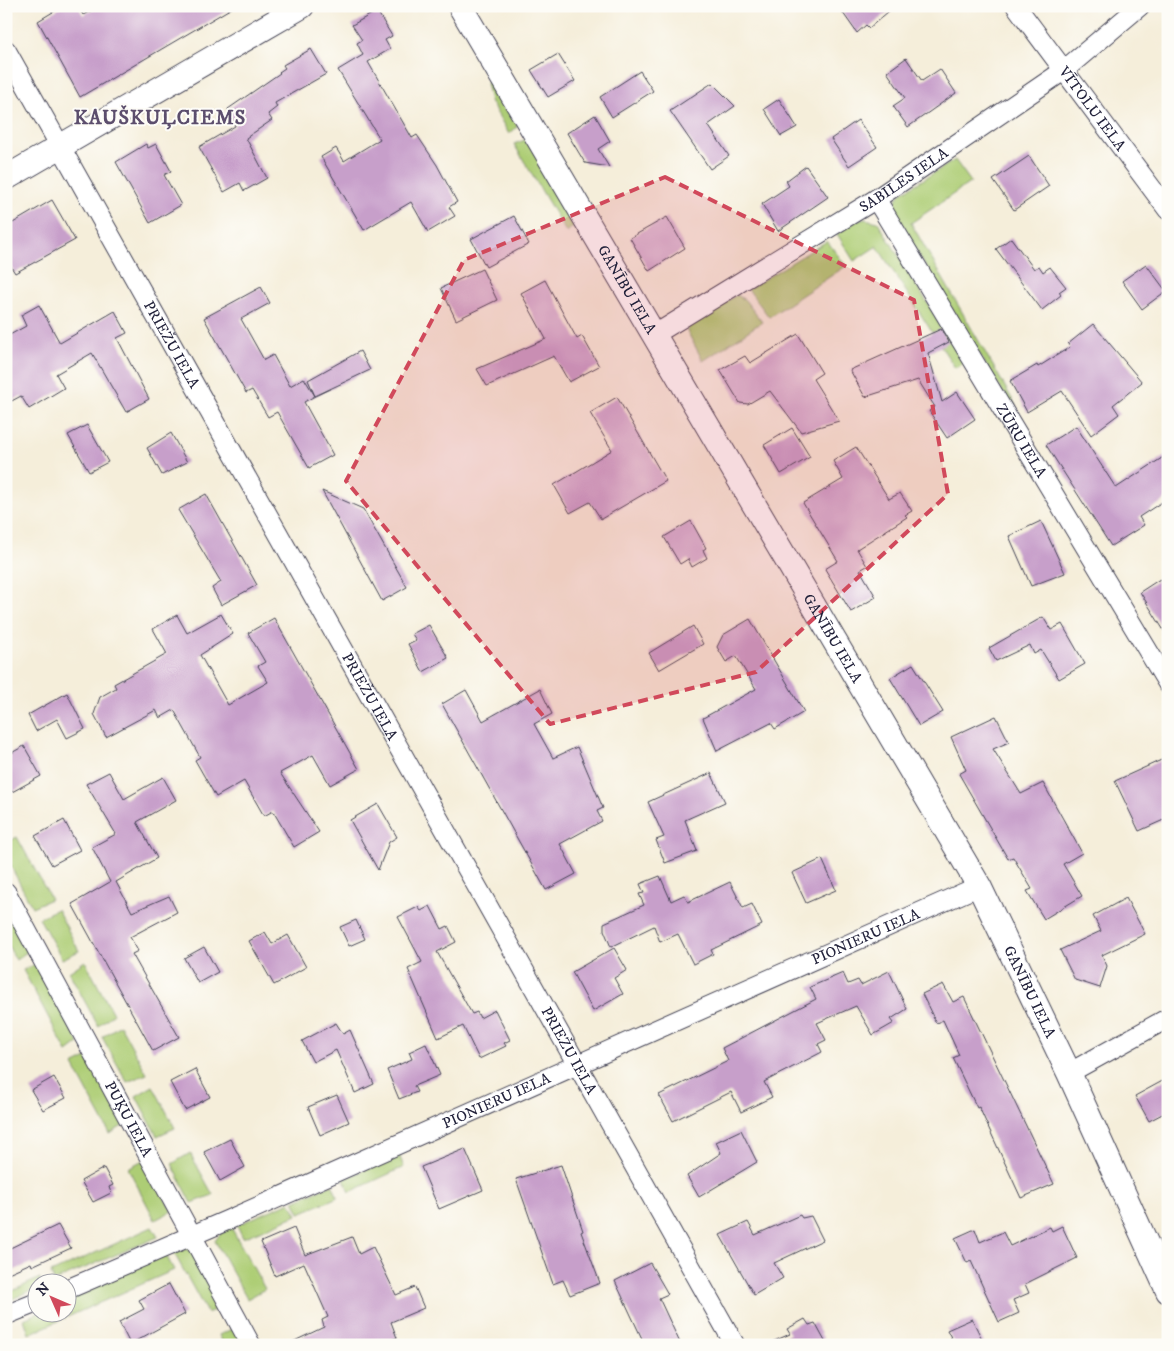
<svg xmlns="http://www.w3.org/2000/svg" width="1174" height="1351" viewBox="0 0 1174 1351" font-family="'IM FELL DW Pica',serif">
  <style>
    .green { fill: #adcd75; stroke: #687858 }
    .building { fill: #c79fca }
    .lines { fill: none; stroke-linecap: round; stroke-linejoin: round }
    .minor-casing { stroke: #424153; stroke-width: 21 }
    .tertiary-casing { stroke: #424153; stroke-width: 26 }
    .minor { stroke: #fff; stroke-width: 19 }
    .tertiary { stroke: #fff; stroke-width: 24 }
    .marked { fill: #d1495b; fill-opacity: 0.2; stroke: #d1495b; stroke-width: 4; stroke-dasharray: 10 6; stroke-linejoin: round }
    .labels { text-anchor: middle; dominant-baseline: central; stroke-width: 4; stroke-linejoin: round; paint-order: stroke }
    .street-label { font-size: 15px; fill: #22223b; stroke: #fdfcf7 }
    .district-label { font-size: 20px; font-weight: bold; letter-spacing: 1px; fill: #5c4e6d; stroke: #fdfcf7 }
  </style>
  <rect width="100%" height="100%" fill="#fdfcf7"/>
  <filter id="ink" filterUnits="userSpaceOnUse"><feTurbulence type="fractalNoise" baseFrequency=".02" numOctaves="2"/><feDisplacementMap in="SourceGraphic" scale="10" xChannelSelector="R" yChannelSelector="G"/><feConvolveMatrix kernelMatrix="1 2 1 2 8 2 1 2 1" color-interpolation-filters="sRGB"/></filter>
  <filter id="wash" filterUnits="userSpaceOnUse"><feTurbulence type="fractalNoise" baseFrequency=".0096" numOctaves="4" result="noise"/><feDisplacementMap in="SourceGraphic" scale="20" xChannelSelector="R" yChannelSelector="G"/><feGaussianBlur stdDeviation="1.12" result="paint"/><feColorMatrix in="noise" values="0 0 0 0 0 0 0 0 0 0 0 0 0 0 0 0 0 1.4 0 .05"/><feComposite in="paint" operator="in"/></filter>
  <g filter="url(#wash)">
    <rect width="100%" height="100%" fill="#f5eeda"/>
    <path class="green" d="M492,82L517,124V127L509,134L490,101L486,83Z
      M525,140L530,144L577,221L573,227L566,232L514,144Z
      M955,160L971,182L911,223L1016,406L1010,404L895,216L893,204L901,193Z
      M865,219L878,222L964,363L955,368L877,246L854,261L837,234L856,221Z
      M827,241L846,266L769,317L748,289Z
      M737,295L745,300L762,322L703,361L687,331L689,323Z
      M17,837L51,899L32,907L6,857V843Z
      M6,909L28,951L16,960L6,942Z
      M57,909L79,951L62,959L39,918Z
      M85,961L113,1014L98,1026L69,972Z
      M36,964L79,1043L67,1052L23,970Z
      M120,1025L147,1074L127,1082L102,1037Z
      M87,1058L124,1125L110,1134L73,1065Z
      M153,1086L175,1128L157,1136L136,1096Z
      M190,1153L213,1195L192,1203L172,1164Z
      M399,1155L404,1167L350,1192L344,1179Z
      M143,1160L172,1211L155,1220L128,1168Z
      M332,1184L338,1197L300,1213L294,1201Z
      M290,1202L297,1215L243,1238L237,1225Z
      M152,1227L158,1237L54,1281L51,1273Z
      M231,1227L265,1289L247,1299L215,1241L220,1234Z
      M185,1249L192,1251L224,1306L207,1313L174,1253Z
      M166,1255L174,1270L29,1334L24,1319L37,1313L68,1314V1299Z
      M40,1278L41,1283L38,1284L37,1288L6,1302V1294Z
      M236,1327L245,1345H224L219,1335Z"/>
    <g id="blocks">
      <path class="building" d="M63,6H78L83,15L100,6H235L80,97L38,21Z
        M838,6H895L869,28L866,25L857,33Z
        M377,11L392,36L385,40L390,49L368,62L412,138L417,135L437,165L457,202L449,207L455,216L428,232L411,202L364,230L321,157L336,148L344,161L380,139L338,70L363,55L357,43L362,40L352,25Z
        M311,49L326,74L275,103L277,107L268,114L272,120L246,138L267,178L244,191L240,183L224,192L199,147L235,126L228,109L280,73L279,72L285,68L283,65Z
        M558,54L575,81L548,97L531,70Z
        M906,58L922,81L940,69L956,93L908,127L893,106L905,98L887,72Z
        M640,71L653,91L612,117L600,97Z
        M712,83L735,106L708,125L729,156L710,169L670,111Z
        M779,99L797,127L781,136L764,109Z
        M595,115L610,141L598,149L609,167L585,163L567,133Z
        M858,120L877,147L849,166L831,139Z
        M146,144L148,148L156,144L171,171L164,175L181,205L150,223L116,162Z
        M1029,156L1049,186L1014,210L993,180Z
        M806,166L828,197L778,231L762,204L789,186L786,181Z
        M52,200L75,240L15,273L6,259V227Z
        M514,216L529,244L486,267L471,239Z
        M667,217L685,248L649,271L630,238Z
        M1011,238L1034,269L1039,266L1043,272L1050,267L1066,287L1059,292L1061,295L1042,310L996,249Z
        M1146,264L1166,291L1142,309L1122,281Z
        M482,269L497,300L456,320L441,288Z
        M545,280L577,339L582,336L599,366L569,382L554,356L487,386L477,369L546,339L521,293Z
        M261,287L270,303L241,319L264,360L273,355L290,386L304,378L315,396L304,402L333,455L309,468L277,412L268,417L252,390L246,393L204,318Z
        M39,305L60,343L115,311L127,333L117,338L149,399L126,412L92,353L56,374L64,388L29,409L21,396L6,404V337L26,326L21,315Z
        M1093,324L1142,382L1113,405L1119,414L1091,435L1062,391L1027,412L1010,381L1037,365L1038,367L1070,347L1068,344Z
        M941,329L949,342L928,353L942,402L957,392L975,419L947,438L929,411L935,407L918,380L865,397L850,370Z
        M798,334L822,373L813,379L839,421L801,432L770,391L748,404L740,403L720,370L745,356L750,363Z
        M360,351L370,370L315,396L308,380Z
        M617,397L666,481L601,519L590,502L570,513L554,485L612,450L590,413Z
        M87,425L108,462L89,472L68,435Z
        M1076,426L1116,488L1168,454V498L1139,517L1144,525L1111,546L1046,445Z
        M792,428L810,457L781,474L764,445Z
        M171,433L187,462L162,475L147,448Z
        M856,447L889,499L900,493L912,511L905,515L907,517L857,549L867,566L860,570L876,597L851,612L825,569L838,561L803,503L843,479L833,461Z
        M322,491L363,509L407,587L382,601Z
        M206,494L257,585L221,605L212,588L221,582L178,510Z
        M691,521L706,548L703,550L707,558L692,567L688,559L680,564L664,537Z
        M1041,521L1065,573L1031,586L1009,536Z
        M1160,579L1168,592V637L1140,592Z
        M221,614L233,634L200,655L228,705L268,682L258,666L265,662L248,633L274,618L359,769L330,785L313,755L280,773L319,832L294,847L273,811L264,816L244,781L216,797L195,760L200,757L174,710L160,718L156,710L106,737L94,714L100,697L116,688L114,684L167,654L153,629L177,615L187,633Z
        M1043,617L1051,630L1062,624L1085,664L1059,679L1041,650L1034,654L1030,645L996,661L989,648Z
        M750,619L804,712L775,729L771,723L717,751L703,718L756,689L736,656L726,662L717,647L723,635Z
        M429,625L448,658L423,672L408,644L416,640L412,634Z
        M693,626L703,644L659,670L649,653Z
        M913,664L943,712L919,726L890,678Z
        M540,689L552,714L534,724L553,758L577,747L603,808L597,811L602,821L560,844L576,874L546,890L442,704L466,690L483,721Z
        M67,693L85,729L67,738L57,719L36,731L28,715Z
        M996,716L1009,742L993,749L1021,794L1043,783L1082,853L1063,864L1082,896L1044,919L1027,891L1032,889L1013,857L1008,859L959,774L966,770L951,737Z
        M24,746L41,776L12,792L6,782V756Z
        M1168,757V818L1139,831L1115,781Z
        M109,772L124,799L163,777L176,800L137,822L157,858L116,882L132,912L169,896L177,912L130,937L138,951L132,954L179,1037L153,1051L72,904L110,882L92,847L116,834L86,784Z
        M711,773L725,802L685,820L697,851L665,863L656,840L664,837L648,802Z
        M378,804L397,837L389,842L378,870L350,820Z
        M64,820L80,850L52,865L35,836Z
        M822,859L836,890L806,903L792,873Z
        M660,876L671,901L684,895L688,902L730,882L743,908L752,904L762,925L711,950L713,954L693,964L678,934L660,942L654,926L611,947L604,930V923L644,905L639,894L644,893L640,884Z
        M1126,898L1145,934L1102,955L1107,966L1100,988L1075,980L1060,950L1101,931L1093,916Z
        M430,906L442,929L448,926L456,942L437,952L472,1014L477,1012L480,1018L495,1010L510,1040L504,1043L506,1046L479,1059L463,1026L438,1038L408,969L422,962L398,917L418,907L421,911Z
        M356,920L365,939L349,946L340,927Z
        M265,932L272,944L288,935L306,967L274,985L249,941Z
        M204,947L218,972L198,983L184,958Z
        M614,948L627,970L614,978L623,994L593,1011L572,972Z
        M889,971L907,1009L891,1019L894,1023L873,1035L856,1006L817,1023L826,1040L818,1044L822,1052L764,1082L772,1097L741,1112L731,1092L673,1121L659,1095L728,1061L722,1048L816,999L810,987L843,973L848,984L858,980L861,985Z
        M943,984L953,1002L964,997L1054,1184L1021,1198L979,1107L977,1108L953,1058L959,1055L943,1020L936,1023L922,994Z
        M336,1023L343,1034L350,1030L374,1084L355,1093L336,1050L313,1062L302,1041Z
        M426,1044L440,1075L414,1086L417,1092L399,1099L387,1070L412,1059L409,1052Z
        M195,1069L210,1097L185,1110L170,1082Z
        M54,1077L66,1098L43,1110L31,1090Z
        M1168,1078V1111L1149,1121L1135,1096Z
        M337,1095L349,1122L320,1135L308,1107Z
        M741,1130L757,1162L699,1197L687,1176L721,1153L716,1142Z
        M230,1139L245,1167L220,1181L204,1152Z
        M465,1149L483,1190L439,1209L421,1167Z
        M561,1165L583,1231L581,1232L600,1283L570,1295L563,1280L553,1284L516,1179Z
        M104,1168L113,1185L109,1187L111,1193L93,1202L81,1181Z
        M800,1215L802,1218L811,1216L823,1240L774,1263L783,1278L754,1295L720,1235L748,1222L755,1235Z
        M58,1225L71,1248L32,1266L31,1263L6,1274V1250Z
        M1062,1226L1077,1258L1025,1284L1029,1293L1013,1300L1019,1313L999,1322L971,1261L967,1263L955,1238L975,1229L980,1242L1003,1232L1010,1246L1050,1227L1052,1231Z
        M294,1228L305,1255L352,1237L359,1254L373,1247L396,1295L415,1287L424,1308L391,1322L397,1338L393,1339L396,1345H286L324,1327L322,1320L328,1317L304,1263L275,1276L261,1242Z
        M650,1263L668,1294L659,1298L681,1345H645L615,1281Z
        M169,1284L185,1314L130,1344L119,1322L144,1309L139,1300Z
        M805,1319L809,1325L815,1323L827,1345H765L790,1334L787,1329Z
        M972,1319L985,1345H955L947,1330Z"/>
    </g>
  </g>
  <g filter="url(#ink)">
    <use href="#blocks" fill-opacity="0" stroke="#424153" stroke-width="1"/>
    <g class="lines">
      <g class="minor-casing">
        <g id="minor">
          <path id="s1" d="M1016,6L1168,210"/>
          <path id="s2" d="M6,50L735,1345"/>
          <path id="s3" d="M876,199L1168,684"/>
          <path id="s4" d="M654,335L876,199L1063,71L1140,6"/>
          <path id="s5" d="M6,892L251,1345"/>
          <path d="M1069,1073L1168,1018"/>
          <path id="s6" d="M68,1289L228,1220L979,886"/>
          <path d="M6,1315L38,1302"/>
        </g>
      </g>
      <g class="tertiary-casing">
        <g id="tertiary">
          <path id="s7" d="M460,6L979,886L1069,1073L1168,1291"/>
          <path d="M6,178L302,6"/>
        </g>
      </g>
      <use href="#minor" class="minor"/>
      <use href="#tertiary" class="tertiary"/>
    </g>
  </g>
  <path class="marked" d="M665,177L914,300L948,494L756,672L550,724L346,481L464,260Z"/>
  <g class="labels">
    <g class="street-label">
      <text stroke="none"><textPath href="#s1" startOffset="128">VĪTOLU IELA</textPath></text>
      <text stroke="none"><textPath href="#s4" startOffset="294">SABILES IELA</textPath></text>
      <text stroke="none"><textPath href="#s7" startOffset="329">GANĪBU IELA</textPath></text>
      <text stroke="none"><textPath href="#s2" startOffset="338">PRIEŽU IELA</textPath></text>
      <text stroke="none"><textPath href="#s3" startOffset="282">ZŪRU IELA</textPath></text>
      <text stroke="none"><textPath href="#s7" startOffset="734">GANĪBU IELA</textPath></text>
      <text stroke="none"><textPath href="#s2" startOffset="742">PRIEŽU IELA</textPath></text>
      <text stroke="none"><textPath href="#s6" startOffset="872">PIONIERU IELA</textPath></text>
      <text stroke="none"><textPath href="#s7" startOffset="1139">GANĪBU IELA</textPath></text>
      <text stroke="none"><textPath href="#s2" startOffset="1148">PRIEŽU IELA</textPath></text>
      <text stroke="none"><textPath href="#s6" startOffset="468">PIONIERU IELA</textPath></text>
      <text stroke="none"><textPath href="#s5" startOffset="258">PUĶU IELA</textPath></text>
    </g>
    <g class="district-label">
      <text x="160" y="118">KAUŠKUĻCIEMS</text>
    </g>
  </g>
  <rect width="1174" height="1351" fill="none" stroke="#fdfcf7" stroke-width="25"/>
  <g transform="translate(52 1298) rotate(315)"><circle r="24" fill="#fdfcf7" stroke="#a5a5ac"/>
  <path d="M0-4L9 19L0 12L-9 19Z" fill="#d1495b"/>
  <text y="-8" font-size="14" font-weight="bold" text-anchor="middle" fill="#22223b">N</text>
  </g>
</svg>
